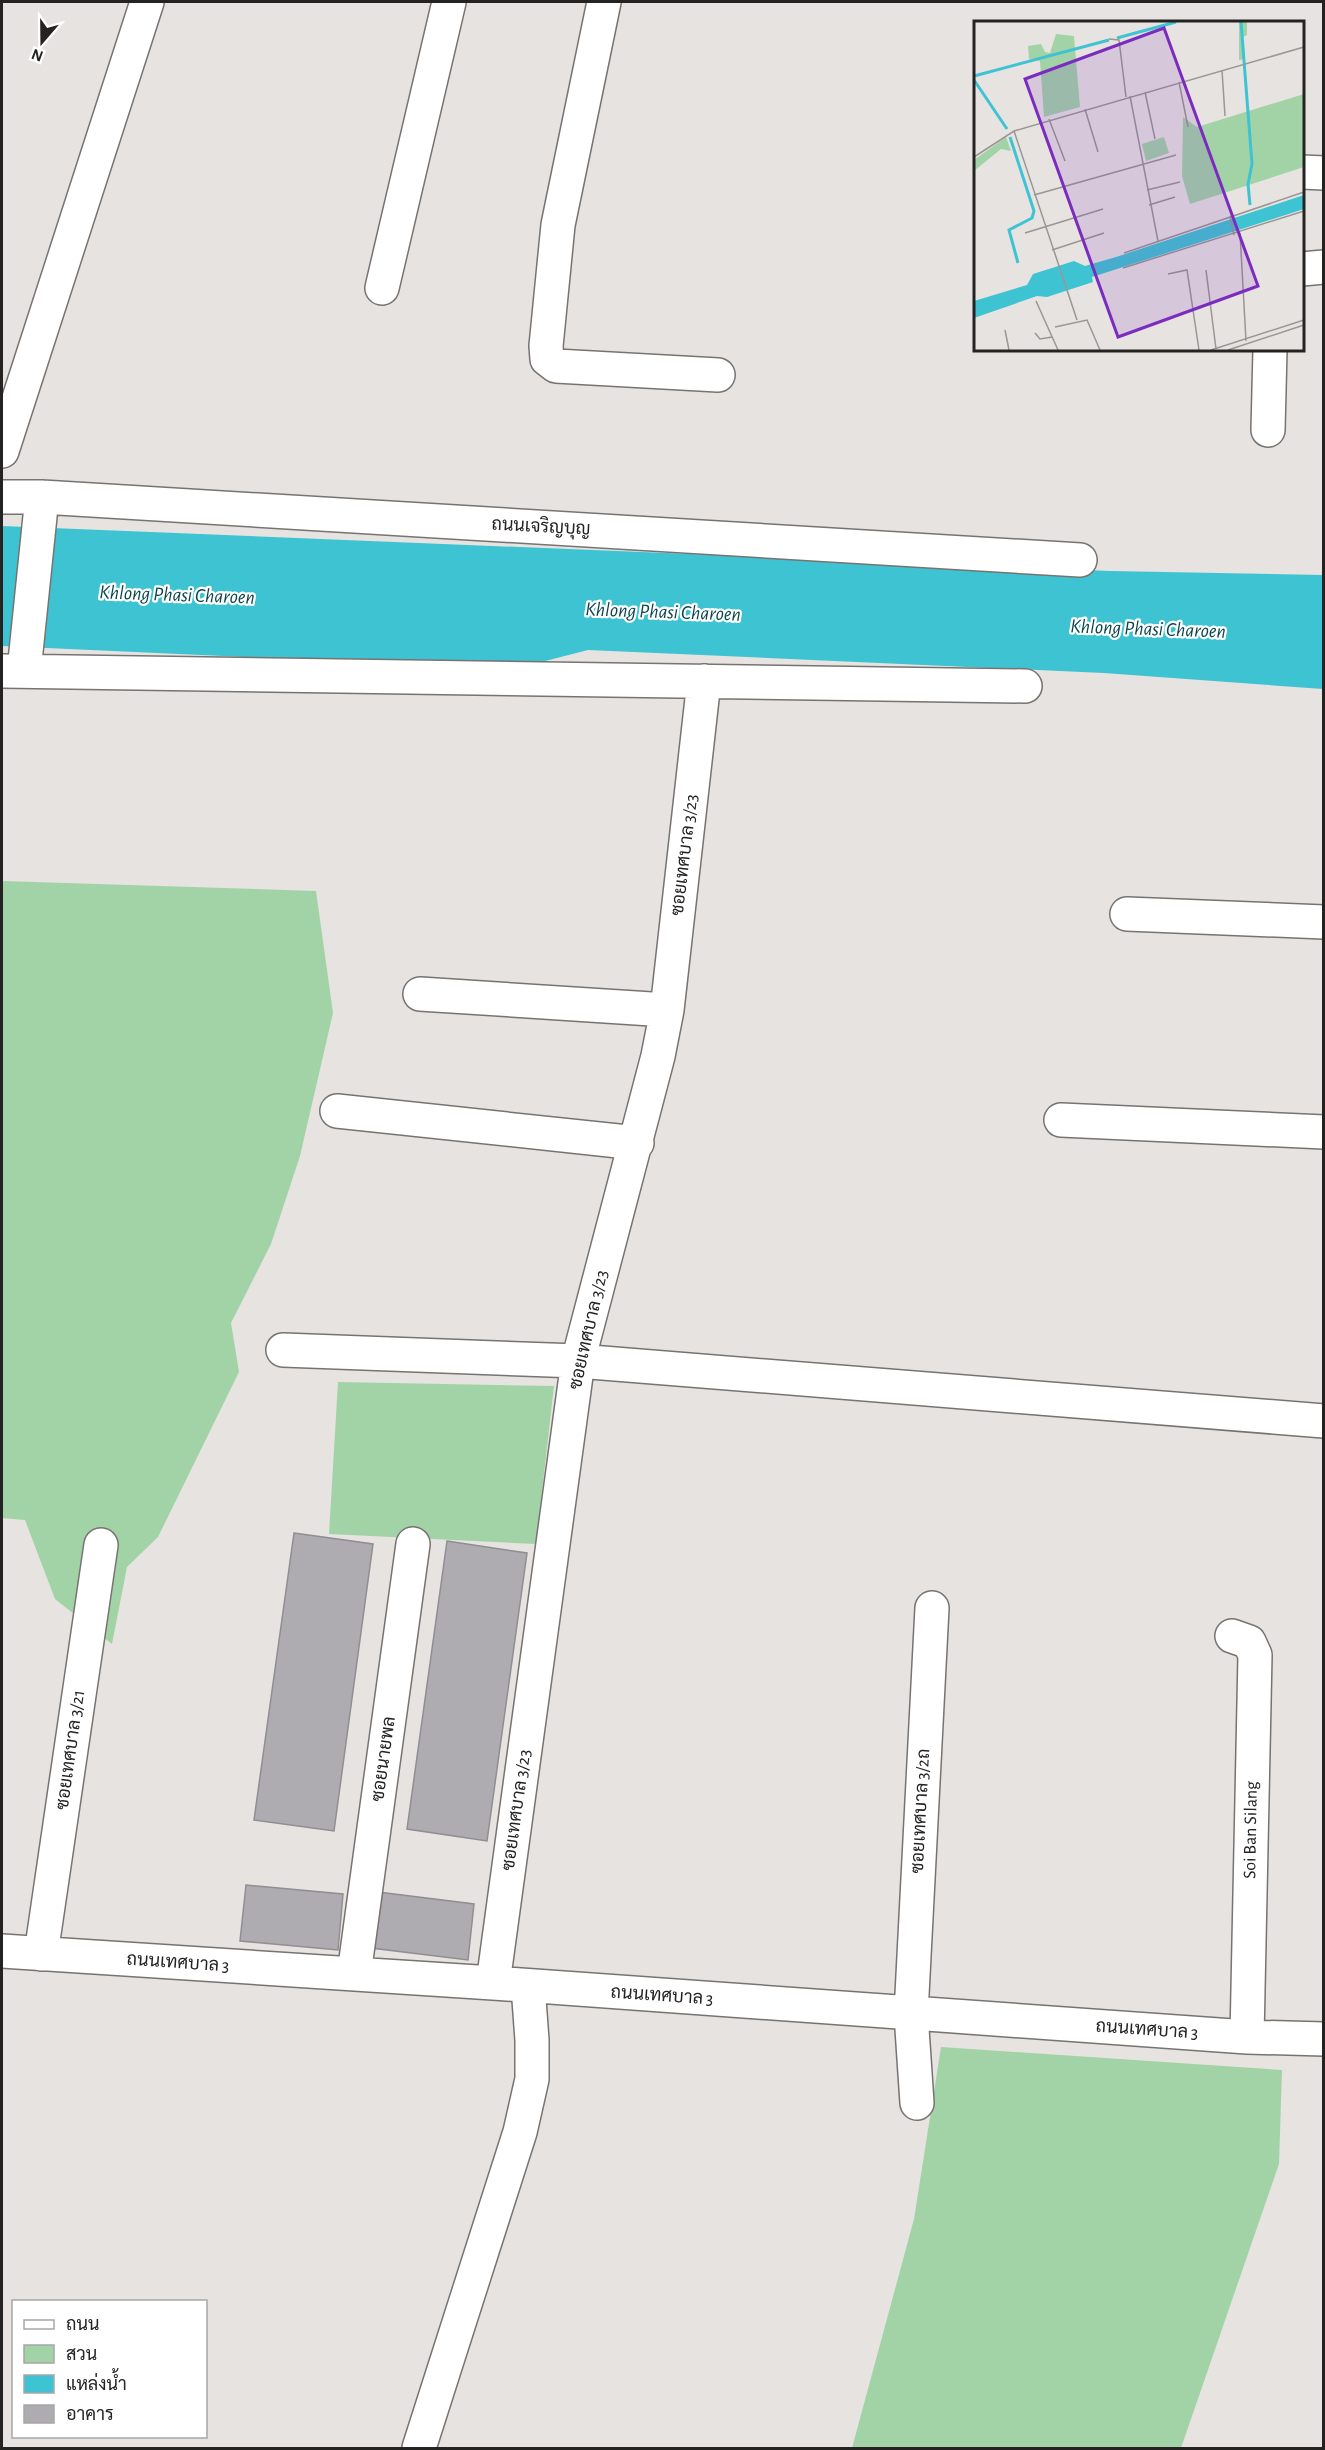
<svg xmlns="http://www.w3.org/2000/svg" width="1325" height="2450" viewBox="0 0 1325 2450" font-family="'Alegreya Sans',Sarabun,sans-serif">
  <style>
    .green { fill: #a2d3a7 }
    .water { fill: #3ec3d3 }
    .building { fill: #aeacb0; stroke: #908e92; stroke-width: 1.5 }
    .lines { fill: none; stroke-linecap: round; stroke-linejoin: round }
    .minor-casing { stroke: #777370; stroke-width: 36 }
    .minor { stroke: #fff; stroke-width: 33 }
    .labels { text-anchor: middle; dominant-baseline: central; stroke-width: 4.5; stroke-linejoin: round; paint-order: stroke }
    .street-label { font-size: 18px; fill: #252322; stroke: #fff }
    .water-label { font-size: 20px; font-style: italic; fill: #0a454c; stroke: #fff }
    .inset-river { fill: none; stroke: #3ec3d3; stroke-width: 3 }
    .inset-road { fill: none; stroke: #999694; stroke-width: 1.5 }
    .view { fill: #7b2cbf; fill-opacity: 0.15; stroke: #7b2cbf; stroke-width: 3 }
    .inset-edge { fill: none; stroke: #252322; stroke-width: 3 }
  </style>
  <rect width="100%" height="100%" fill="#e7e3e0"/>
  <path class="green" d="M2,881L316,891L333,1013L300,1156L271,1244L231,1323L239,1372L158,1537L127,1567L112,1644L55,1599L25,1520L2,1518Z
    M338,1382L554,1386L536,1544L329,1534Z
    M941,2047L1282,2070L1279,2164L1181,2448H852L914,2219Z"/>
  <path class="water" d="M2,526L1110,571L1323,575V689L1104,673L588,650L514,669L2,646Z"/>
  <path class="building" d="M294,1533L373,1544L334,1831L254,1820Z
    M447,1541L527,1553L487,1841L407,1829Z
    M246,1885L343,1894L338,1950L240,1941Z
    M378,1892L474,1904L468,1960L371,1948Z"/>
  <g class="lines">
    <g class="minor-casing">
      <path id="minor" d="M604,2L558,225L546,346L547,359L556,366L718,375
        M1302,172L1324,173
        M1302,269L1324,267
        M382,288L449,2
        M1268,430L1270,350
        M2,451L147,2
        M2,497H42L1080,560
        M2,671L1025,686
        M24,671L42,497
        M1127,914L1324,922
        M420,994L667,1010
        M337,1111L637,1143
        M1061,1120L1324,1132
        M283,1350L578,1361L1324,1421
        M1232,1636L1249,1642L1255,1655L1247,2037
        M2,1951L493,1983L1247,2037L1324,2039
        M41,1954L101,1545
        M354,1974L413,1544
        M493,1983L578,1361L658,1056L667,1010L704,681
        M917,2103L911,2014L932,1608
        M419,2448L520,2132L532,2079V2040L528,1986"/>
    </g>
    <use href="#minor" class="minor"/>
  </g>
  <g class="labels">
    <g class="street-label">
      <text transform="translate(541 527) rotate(3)">ถนนเจริญบุญ</text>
      <text transform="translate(685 855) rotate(-83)">ซอยเทศบาล 3/23</text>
      <text transform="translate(589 1330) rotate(-77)">ซอยเทศบาล 3/23</text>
      <text transform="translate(71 1750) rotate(-82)">ซอยเทศบาล 3/21</text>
      <text transform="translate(384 1759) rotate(-82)">ซอยนายพล</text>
      <text transform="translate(517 1810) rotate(-82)">ซอยเทศบาล 3/23</text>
      <text transform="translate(921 1811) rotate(-87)">ซอยเทศบาล 3/2ถ</text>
      <text transform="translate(1251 1830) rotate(-89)">Soi Ban Silang</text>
      <text transform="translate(178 1963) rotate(4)">ถนนเทศบาล 3</text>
      <text transform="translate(662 1996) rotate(4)">ถนนเทศบาล 3</text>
      <text transform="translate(1147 2030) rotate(4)">ถนนเทศบาล 3</text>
    </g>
    <g class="water-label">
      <text transform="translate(177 595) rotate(2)">Khlong Phasi Charoen</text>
      <text transform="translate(663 612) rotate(2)">Khlong Phasi Charoen</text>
      <text transform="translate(1148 629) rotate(2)">Khlong Phasi Charoen</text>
    </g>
  </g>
  <g transform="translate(974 21)">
    <rect width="330" height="330" fill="#e7e3e0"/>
    <path d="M265,1H273V14L269,16L271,38L265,39ZM82,13L100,15L106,86L70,96L66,40L55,38L54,25L67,23L71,31L76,32ZM330,73V146L216,183L208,155L209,96L223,106ZM32,116L37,130L27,128L0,150V139ZM190,116L195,132L172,140L168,123Z" fill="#a2d3a7"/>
    <path d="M330,174V188L118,256L119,261L73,276L63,275L0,297V280L53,264L59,253L100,240L111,245L142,236Z" fill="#3ec3d3"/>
    <path class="inset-river" d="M267,1L278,143L274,163L276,184M143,17L202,1M0,55L135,19M0,59L33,108M36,116L60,190L58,197L35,209L44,242"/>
    <path class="inset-road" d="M135,18L145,19L152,76M248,49L251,95M205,61L214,106M171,71L181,118M156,75L184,220M111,88L124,131M75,98L91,140M40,110L103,299M0,136L40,110L330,26M173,169L206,161M60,174L202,134M175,184L201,176M256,195L260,214M51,212L129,188M266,212L272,320M78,229L130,212M150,232L330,171M149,247L330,190M232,249L242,328M194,253L213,249L225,329M62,280L84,329M81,306L113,299L126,329M31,309L35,329M61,312L66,318L78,316M237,329L330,299M254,329L330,304"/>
    <path class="view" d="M190,7L284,265L144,316L51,58Z"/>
    <rect width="330" height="330" class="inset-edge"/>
  </g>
  <rect width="1325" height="2450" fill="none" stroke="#252322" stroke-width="6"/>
  <rect x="12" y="2300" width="195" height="138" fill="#ffffff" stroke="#a8a7a7" stroke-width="1.5"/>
  <rect x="24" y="2320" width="30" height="9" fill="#ffffff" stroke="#a8a7a7" stroke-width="1.5"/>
  <text x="66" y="2330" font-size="18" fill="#252322">ถนน</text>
  <rect x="24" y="2345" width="30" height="18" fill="#a2d3a7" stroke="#a8a7a7" stroke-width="1.5"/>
  <text x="66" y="2360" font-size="18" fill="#252322">สวน</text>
  <rect x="24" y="2375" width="30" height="18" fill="#3ec3d3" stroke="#a8a7a7" stroke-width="1.5"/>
  <text x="66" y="2390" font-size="18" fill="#252322">แหล่งน้ำ</text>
  <rect x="24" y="2405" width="30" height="18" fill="#aeacb0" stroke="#a8a7a7" stroke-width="1.5"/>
  <text x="66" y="2420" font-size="18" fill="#252322">อาคาร</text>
  <g transform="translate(42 42) rotate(200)" stroke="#ffffff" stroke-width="4.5" paint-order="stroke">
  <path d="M0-4.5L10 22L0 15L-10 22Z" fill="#252322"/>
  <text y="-9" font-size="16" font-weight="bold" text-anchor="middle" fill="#252322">N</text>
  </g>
</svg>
